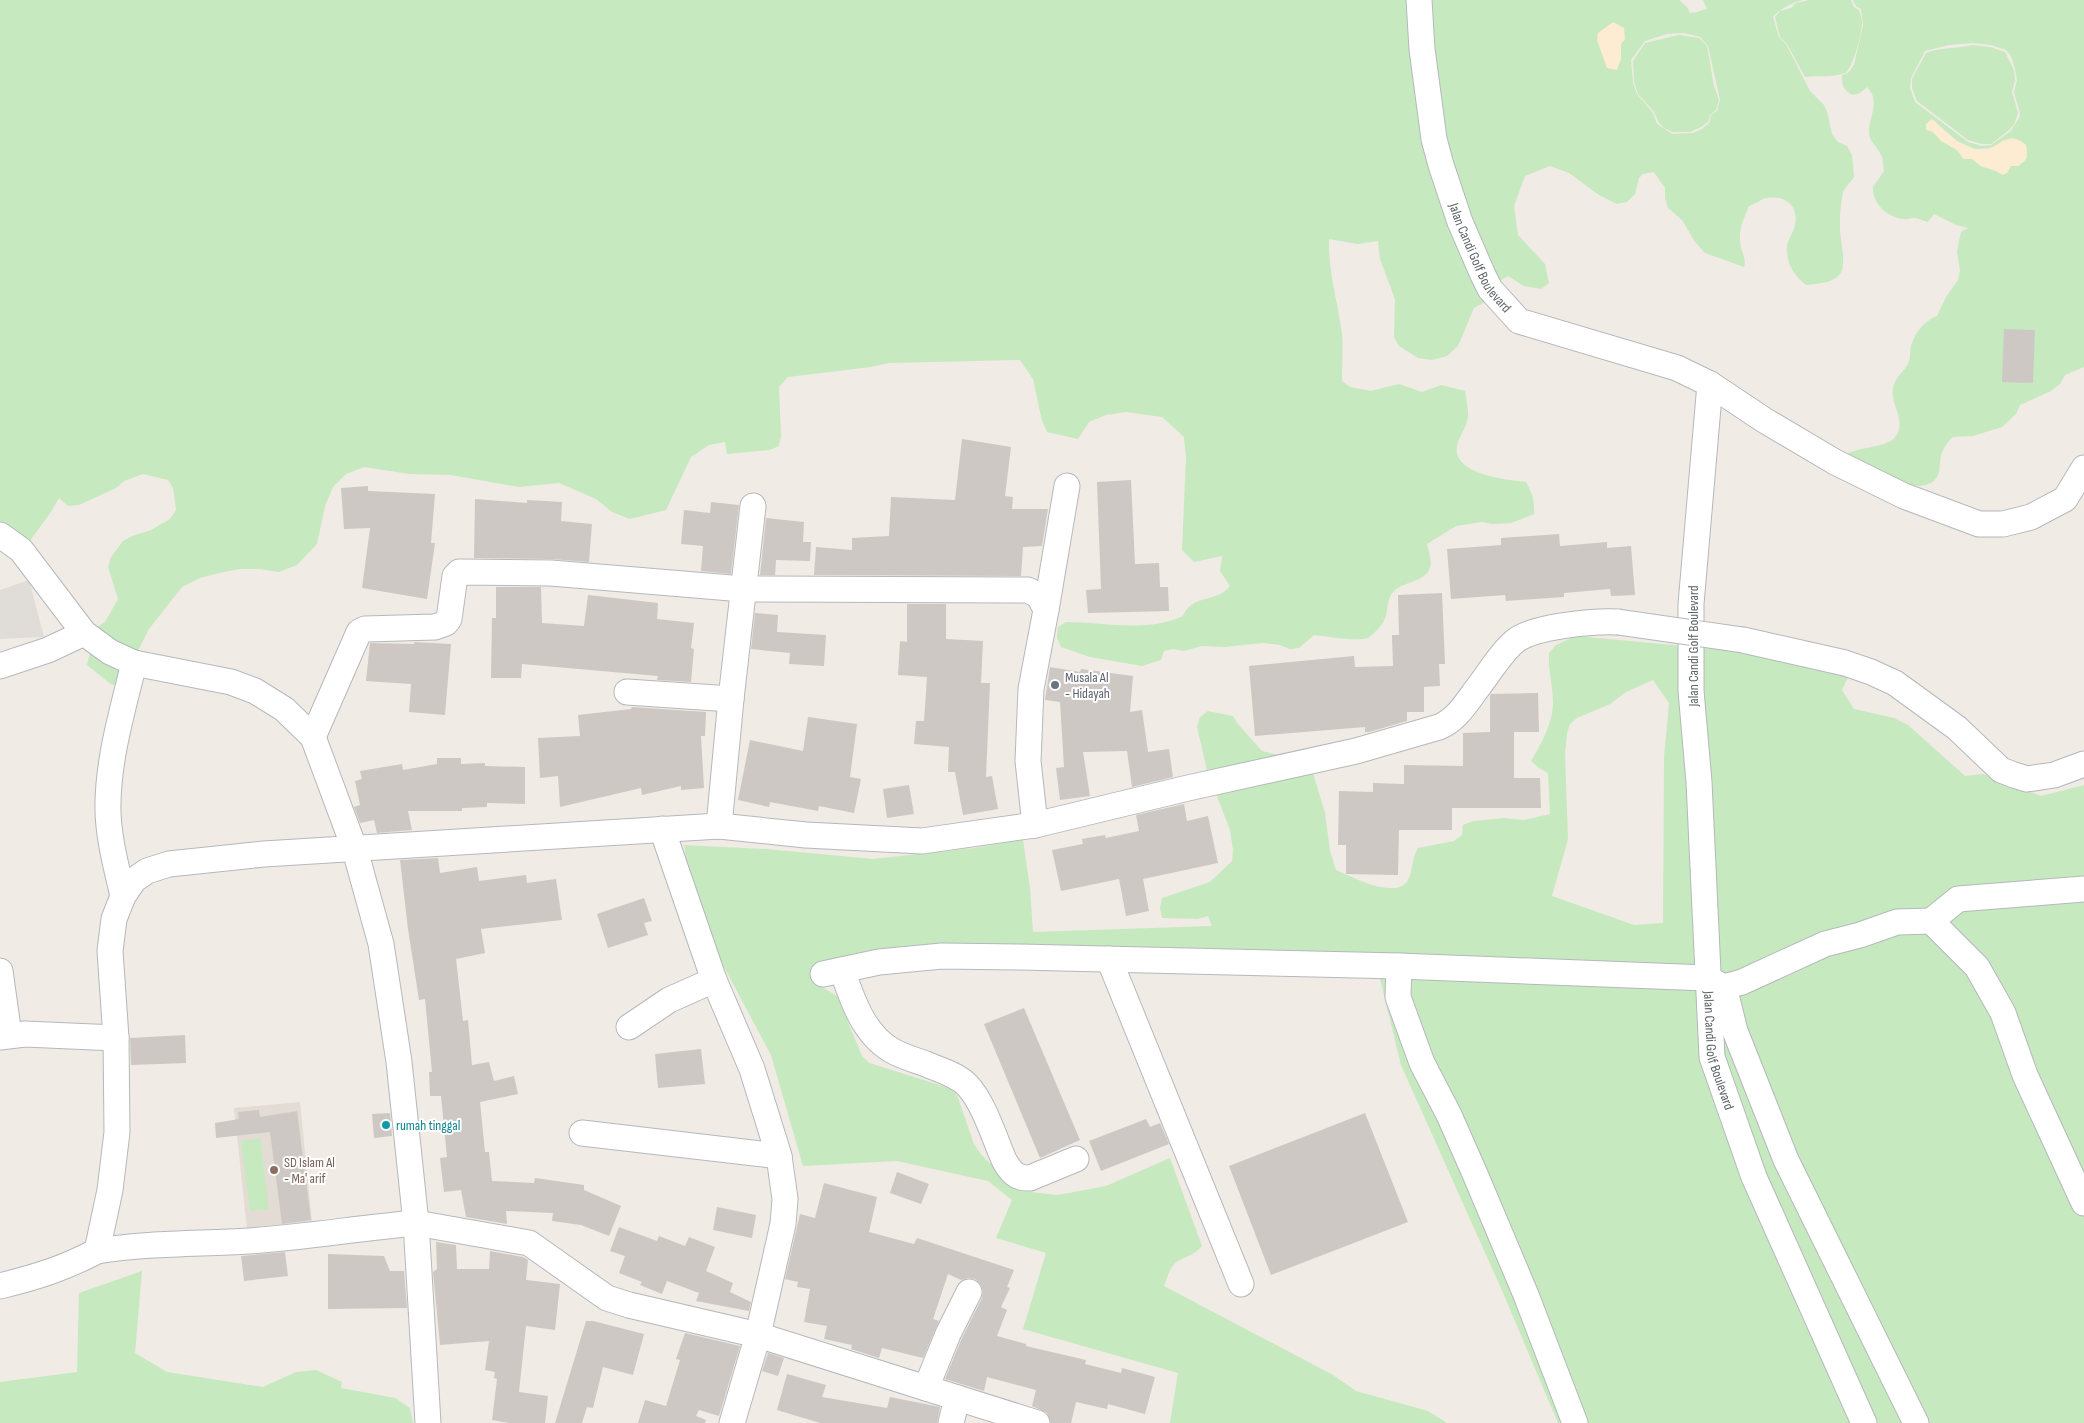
<svg xmlns="http://www.w3.org/2000/svg" width="2084" height="1423" viewBox="0 0 2084 1423" font-family="'Sofia Sans Condensed',sans-serif">
  <style>
    .industrial { fill: #e0ddd8 }
    .education { fill: #e2dcd5 }
    .green { fill: #c6e9bf; fill-rule: evenodd }
    .sand { fill: #fdebd2 }
    .building { fill: #cdc8c3 }
    .lines { fill: none; stroke-linecap: round; stroke-linejoin: round }
    .street-casing { stroke: #b5b8bc; stroke-width: 27 }
    .street { stroke: #fff; stroke-width: 25 }
    .street-bridge-casing { stroke: #b5b8bc; stroke-width: 27; stroke-linecap: butt }
    .street-bridge { stroke: #fff; stroke-width: 25 }
    .worship-dot { fill: #6b7280; stroke: #fff; stroke-width: 2 }
    .culture-dot { fill: #0f9aa8; stroke: #fff; stroke-width: 2 }
    .education-dot { fill: #8d6e63; stroke: #fff; stroke-width: 2 }
    .labels { text-anchor: middle; dominant-baseline: central; stroke-width: 4; stroke-linejoin: round; paint-order: stroke }
    .street-label { font-size: 14px; fill: #5c6266; stroke: #fff }
    .worship-label { font-size: 14px; fill: #5b616d; stroke: #fff; text-anchor: start }
    .culture-label { font-size: 14px; fill: #0d838f; stroke: #fff; text-anchor: start }
    .education-label { font-size: 14px; fill: #785e54; stroke: #fff; text-anchor: start }
  </style>
  <rect width="100%" height="100%" fill="#f0ebe4"/>
  <path class="industrial" d="M29,580L44,637L0,639V590Z"/>
  <path class="education" d="M300,1102L313,1232L248,1238L234,1108Z"/>
  <path class="green" d="M0,0H1679L1687,7L1690,13C1697,13 1700,10 1707,9L1703,0H1802C1794,2 1778,10 1773,17L1779,37L1786,44L1810,91L1824,105L1828,115L1832,134L1838,142L1847,146L1852,155L1854,177C1851,182 1845,187 1843,192C1842,194 1842,201 1841,204C1840,215 1839,227 1841,239C1846,274 1845,282 1806,285C1795,276 1788,267 1787,252C1786,243 1790,239 1793,231C1802,210 1788,194 1767,198C1760,199 1756,204 1749,206C1744,218 1739,228 1740,241C1740,250 1747,258 1744,267L1705,253L1695,242L1682,220L1668,208L1665,198V188L1654,172L1643,174L1639,178L1635,194L1627,202L1617,204L1599,195L1569,173L1550,166L1525,176L1514,206L1518,235L1545,264L1549,283L1541,289L1524,286L1508,276L1488,288L1487,301L1474,308L1458,346L1447,356L1432,360L1418,358L1399,346L1394,337L1395,299L1380,259L1378,241L1358,244L1329,239C1328,273 1338,302 1342,334C1343,349 1342,366 1342,381L1350,387L1371,391L1399,384L1422,392L1441,385L1465,391C1466,400 1470,413 1467,421C1465,430 1458,438 1457,446C1452,475 1508,480 1526,482C1532,493 1535,501 1534,514L1511,523L1492,524L1482,522L1456,526L1427,544C1429,553 1433,562 1429,570C1422,584 1399,581 1391,595C1384,609 1391,616 1377,630C1374,633 1371,636 1368,638C1356,642 1327,636 1314,635L1299,648L1290,649L1280,645L1263,643L1224,647L1202,646L1184,651L1173,649L1164,651L1161,660L1142,666L1090,657L1061,647L1057,638L1058,627L1066,622C1104,622 1147,633 1183,616C1193,593 1216,604 1230,586L1220,571L1222,556L1194,562L1182,550L1186,457L1184,437L1162,417L1126,412L1106,415L1089,422L1078,439L1047,432L1042,421L1033,379L1020,360L889,363L871,367L788,377L779,387L781,436L779,446L770,450L727,454L725,442L709,445L691,457L666,510L630,519L612,512L596,499L559,483L519,487L451,475L410,474L364,467L346,474L333,487L325,506L317,544L297,565L279,572L260,569H240L219,573L200,578L182,587L149,629L122,682L112,685L87,665L96,628L105,622L118,599L108,567L111,557L123,541L132,536L151,530L170,519L176,510L173,488L168,480L143,474L124,481L116,488L79,505L68,506L59,498L51,512L29,542L0,532ZM1684,33L1700,37L1708,46L1720,100L1717,111L1711,115L1709,123L1702,129L1693,133L1672,134L1657,124L1653,113L1637,94L1633,83L1631,60L1645,41L1667,34Z
    M1809,0H1851L1854,7L1859,10C1860,14 1862,18 1862,22C1862,32 1853,69 1845,73C1832,78 1818,75 1805,77L1787,44L1780,37L1775,17L1780,11L1791,8L1796,3Z
    M1853,0H2084V367L2065,375L2060,384L2051,391L2020,405L2016,414L2002,427L1973,436L1953,437C1945,444 1940,453 1940,464C1939,466 1940,469 1939,472C1930,505 1870,469 1852,461L1847,454C1861,446 1888,448 1896,436C1907,420 1890,405 1893,388C1895,377 1905,371 1909,362C1911,356 1909,349 1912,343C1916,331 1926,320 1937,316L1946,297L1958,280L1960,271L1957,251L1961,232L1968,228L1956,225L1934,214L1928,222C1923,221 1920,219 1916,218C1912,217 1908,220 1904,219C1888,218 1872,204 1873,187L1884,171C1883,166 1884,160 1881,155C1878,147 1869,142 1869,132C1869,116 1881,101 1867,87L1860,93L1853,95C1844,91 1841,84 1842,75L1848,73L1854,65L1863,25L1861,9L1856,6ZM1972,43L1991,45L2006,50L2011,56L2015,69L2017,80L2014,92L2020,113L2019,118L2011,131L1991,145L1982,146L1968,142L1915,102L1910,88L1911,78L1925,51L1949,45ZM1932,119L1957,141L1975,149L1993,148L2004,140L2027,150V157L2019,166H2011L2007,173C1996,172 1981,167 1972,159H1965C1960,156 1959,151 1954,148C1942,140 1932,136 1928,122Z
    M1679,35L1699,38L1707,46L1714,86L1719,100L1716,110L1710,115L1708,122L1701,127L1690,132H1672L1664,128L1659,123L1654,112L1638,94L1634,82L1633,61L1645,43Z
    M1972,45L1990,47L2005,52L2014,70L2015,80L2012,92L2018,113L2014,125L2009,130L1991,144H1982L1968,140L1917,101L1912,88V79L1926,53C1941,47 1957,49 1972,45Z
    M1576,636L1771,654L1851,671L1842,690L1854,709L1894,718L1908,725L1965,776L1983,774L2041,796L2084,785V1423H1558L1504,1295L1401,1065L1374,954L1308,951L897,947L813,966L814,976L819,985L837,996L862,1056L869,1063L879,1066L949,1088L957,1095L974,1144L980,1153L1012,1187L1021,1191L1058,1195L1106,1186L1170,1158L1202,1246C1194,1255 1187,1256 1178,1261C1170,1266 1167,1278 1164,1286L1333,1375L1356,1391L1428,1411L1447,1423H1170L1178,1373L1023,1329L1046,1253L996,1238L1012,1200L988,1181L897,1161L803,1166L771,1055L715,950L688,871L684,845L766,849L873,859L973,848L1023,840L1030,888L1033,932L1212,926L1208,916L1198,919L1162,918L1160,908L1162,898L1210,882L1232,861L1233,850L1230,830L1207,770L1197,727L1200,717L1208,711L1233,716L1238,724L1262,751L1283,756L1313,773L1325,813L1330,851L1336,870C1352,877 1399,902 1409,878C1413,868 1412,858 1418,848L1454,841L1462,835L1463,825L1473,821L1505,818L1524,820L1550,814L1548,773L1539,768L1531,761C1541,745 1553,722 1553,703C1553,686 1548,670 1549,653L1556,645ZM1653,680L1669,703L1664,757L1663,923L1634,925L1552,896L1568,839L1565,754L1567,733L1570,724L1577,718L1610,704L1626,692Z
    M260,1138L269,1209L250,1211L241,1141Z
    M142,1271L135,1353L167,1372L263,1387L296,1372L316,1370L342,1382L341,1388L395,1398L410,1408L413,1423H0V1382L77,1372L79,1293Z"/>
  <path class="sand" d="M1613,22L1624,28L1625,39L1621,44V59L1617,70L1607,68L1597,40L1598,33Z
    M1932,119C1937,122 1939,127 1943,130C1952,138 1967,150 1980,150C2000,150 2006,128 2026,145C2029,160 2025,164 2011,166L2007,173L2003,175L1992,169L1982,167L1972,159H1963L1959,151L1941,141L1933,132L1926,130V124Z"/>
  <path class="building" d="M2004,329L2035,330L2033,383L2002,382Z
    M962,439L1011,447L1005,496L1013,497L1012,509H1048L1042,546L1023,547L1021,576L814,575L816,547L852,550V538L889,536L891,497L955,500Z
    M1131,480L1135,564L1159,563L1160,587H1168L1169,611L1088,613L1086,590L1101,589L1097,482Z
    M368,486V491L435,494L431,543H435L427,599L362,588L370,528L344,529L341,488Z
    M475,499L527,503V500L562,502L561,521L592,524L589,562L551,559L474,558Z
    M711,502L739,505L731,574L701,571L703,546L681,544L684,510L710,513Z
    M766,518L804,522L803,542H811L810,561L776,560L775,575H760Z
    M1559,534L1560,546L1607,542V548L1631,546L1635,595L1611,596L1610,589L1564,593V597L1506,601L1505,595L1451,599L1447,549L1501,545V538Z
    M496,587H541L542,623L584,626L588,595L658,603L657,619L694,623L691,648L694,649L691,682L657,680L658,676L522,664L521,678H491L492,618H496Z
    M1442,593L1445,664H1439L1440,686L1424,687V712H1407V721L1369,732H1365V727L1255,736L1249,666L1354,656L1355,667L1393,666L1392,635H1399L1398,595Z
    M907,604H946V639L983,641L981,683H990L986,777L992,776L998,809L963,815L955,772H948L949,747L914,744L916,721H924L927,677L898,675L900,641L907,642Z
    M755,613L778,615L777,632L826,635L824,666L789,664L790,653L751,649Z
    M414,642L451,644L445,715L409,712L411,684L366,681L370,643L414,644Z
    M1050,667L1080,672L1081,669L1133,676L1130,712L1142,710L1148,752L1169,749L1173,777L1132,787L1127,751L1083,752L1090,796L1060,800L1056,768L1064,767L1060,702L1045,700Z
    M1538,693L1539,732H1514V778H1540L1541,808H1452V830H1399L1398,875L1346,874V845H1338L1339,791L1373,792V783L1404,784V765L1463,766V733L1490,732V696L1491,694Z
    M632,707L706,712L705,736H701L704,788L681,790V786L642,795L641,788L560,807L558,776L540,778L538,738L580,736L578,715L631,709Z
    M808,717L857,724L850,777L861,779L854,813L819,806L818,811L770,802L769,807L738,800L750,740L803,751Z
    M437,758H461V764L485,763V766L525,767V804L487,803V807L462,808V811H408L412,830L377,833L374,820L360,823L354,807L360,805L355,781L362,779L360,771L402,764L403,770L437,764Z
    M909,785L914,814L887,818L883,789Z
    M1184,804L1187,821L1208,816L1218,863L1143,879L1149,911L1126,916L1119,879L1061,891L1052,850L1083,844L1082,839L1105,835L1106,838L1139,831L1136,815Z
    M438,858L440,873L477,867L479,881L526,875L527,883L556,879L562,920L481,929L485,953L456,959L463,1021L468,1020L472,1065L489,1062L494,1081L514,1076L518,1094L480,1102L485,1152H489L492,1181L534,1183L535,1178L584,1185V1190L621,1206L609,1236L581,1225L552,1221L553,1213L506,1211L507,1224L466,1217L461,1190L444,1192L440,1158L447,1157L441,1096H430L429,1072H432L425,999L419,1000L408,929L400,860Z
    M644,898L652,921L644,923L648,935L608,948L597,914Z
    M1024,1008L1080,1140L1040,1158L984,1024Z
    M185,1035L186,1063L131,1065L130,1038Z
    M701,1049L705,1084L658,1088L655,1054Z
    M259,1110L260,1117L297,1111L311,1220L282,1224L270,1132L216,1138L215,1123L239,1119L238,1112Z
    M390,1113L392,1136L374,1138L372,1114Z
    M1365,1113L1408,1222L1271,1275L1229,1166Z
    M1146,1119L1150,1127L1160,1123L1169,1144L1101,1171L1089,1141Z
    M897,1172L929,1184L921,1204L890,1193Z
    M824,1183L877,1197L869,1232L914,1244L917,1238L1014,1270L1007,1287L1010,1288L1001,1307L1007,1310L997,1336L1026,1344V1346L1086,1360L1085,1364L1121,1373L1122,1368L1155,1377L1145,1414L1108,1404L1107,1409L1076,1402L1071,1423H1051L1047,1413L1032,1406L1036,1390L987,1377L984,1391L945,1379L961,1340L982,1298L983,1291L981,1285L975,1279L968,1278L961,1280L948,1274L933,1319L939,1321L923,1358L882,1348L879,1358L851,1349L852,1345L824,1339L827,1326L804,1322L810,1289L797,1287L798,1282L785,1279L800,1214L815,1218Z
    M717,1207L756,1215L752,1238L713,1230Z
    M619,1227L657,1241L659,1236L685,1246L689,1237L715,1247L706,1271L733,1283L730,1292L751,1302L749,1311L696,1301L699,1293L667,1281L662,1294L640,1285L642,1282L619,1273L625,1256L610,1251Z
    M436,1242L456,1245L457,1269H489L490,1251L523,1257L528,1260L526,1280L560,1284L555,1330L526,1326L519,1392L548,1396L545,1423H509L492,1420L497,1379L494,1378L495,1372L485,1370L489,1341L440,1345L433,1272L437,1269Z
    M285,1252L288,1276L244,1281L241,1256Z
    M328,1254L384,1256L390,1271H404L407,1308L328,1309Z
    M586,1321H593L644,1334L633,1375L603,1367L593,1408L587,1407L582,1423H555Z
    M685,1333L740,1346L719,1416L699,1410L696,1416L706,1420L705,1423H638L645,1400L666,1406L680,1360L676,1359Z
    M768,1353L784,1358L778,1376L762,1371Z
    M787,1374L826,1385L822,1397L887,1408L890,1397L940,1407L937,1423H820L777,1410Z"/>
  <g class="lines">
    <g class="street-casing">
      <g id="street">
        <path id="s1" d="M1419,0L1422,49L1434,139L1441,165L1460,222L1483,275L1490,289L1519,321L1677,368L1710,384L1764,420L1835,462L1904,496L1979,524H2003L2031,517L2065,499L2084,468"/>
        <path id="s2" d="M1710,384L1691,604V691L1699,782L1712,1057L1754,1177L1864,1423"/>
        <path d="M0,535L21,550L84,633L110,652L134,663L231,682L255,691L284,709L313,737L355,850L381,944L399,1062L416,1223L529,1243L607,1298L629,1305L758,1335L1037,1423"/>
        <path d="M1046,610L1067,486"/>
        <path d="M1743,640L1845,663L1871,672L1895,683L1957,728L2001,770L2014,775L2027,779L2054,775L2084,764"/>
        <path d="M0,666L48,650L84,633"/>
        <path d="M627,692L731,699"/>
        <path d="M313,737L359,632L365,629L435,627L446,623L449,619L455,576L459,572L551,573L743,589L1028,590L1039,596L1046,610L1031,689L1028,761L1035,825"/>
        <path d="M719,826L731,699L753,506"/>
        <path d="M662,829L714,980L752,1069L779,1156L785,1199L783,1224L758,1335L732,1423"/>
        <path d="M123,896C116,866 107,833 108,802C109,755 123,709 134,663"/>
        <path d="M1931,921L1958,899L2084,889"/>
        <path d="M1109,959L1241,1284"/>
        <path d="M1399,966L1398,997L1422,1063L1449,1115L1475,1174L1526,1295L1575,1423"/>
        <path d="M842,970C852,999 863,1033 891,1050C901,1056 915,1060 926,1064C939,1070 956,1074 967,1085C984,1103 994,1137 1004,1160C1010,1171 1016,1179 1030,1178L1076,1159"/>
        <path d="M0,971L9,1035"/>
        <path d="M823,974L879,962L942,956L1020,957L1399,966L1707,978L1724,987L1742,982L1825,944L1860,935L1897,922L1931,921L1977,967L2003,1013L2025,1075L2084,1203"/>
        <path d="M1724,987L1735,1031L1786,1160L1916,1423"/>
        <path d="M629,1027L669,1000L714,980"/>
        <path d="M0,1037L25,1034L116,1038"/>
        <path d="M582,1133L779,1156"/>
        <path d="M97,1251C147,1243 198,1244 249,1241C305,1237 360,1228 416,1223L428,1423"/>
        <path d="M0,1286C36,1277 63,1269 97,1251L110,1190L117,1132L116,1038L110,951L114,919L123,896L134,880L147,871L169,864L264,854L719,826L806,835L922,841L1035,825L1188,788L1356,751L1439,727C1456,720 1465,705 1476,690C1488,675 1499,655 1514,642C1532,626 1594,621 1618,622"/>
        <path d="M926,1388L948,1334L969,1292"/>
        <path d="M951,1423L957,1398"/>
      </g>
    </g>
    <use href="#street" class="street"/>
    <g class="street-bridge-casing">
      <path id="street-bridge" d="M1618,622L1743,640"/>
    </g>
    <use href="#street-bridge" class="street-bridge"/>
  </g>
  <circle class="worship-dot" cx="1055" cy="685" r="5"/>
  <circle class="culture-dot" cx="386" cy="1125" r="5"/>
  <circle class="education-dot" cx="274" cy="1170" r="5"/>
  <g class="labels">
    <g class="street-label">
      <text stroke="none"><textPath href="#s1" startOffset="268">Jalan Candi Golf Boulevard</textPath></text>
      <text transform="translate(1693 646) rotate(-90)">Jalan Candi Golf Boulevard</text>
      <text stroke="none"><textPath href="#s2" startOffset="669">Jalan Candi Golf Boulevard</textPath></text>
    </g>
    <g class="worship-label">
      <text x="1065" y="677">Musala Al<tspan x="1065" dy="16">- Hidayah</tspan></text>
    </g>
    <g class="culture-label">
      <text x="396" y="1125">rumah tinggal</text>
    </g>
    <g class="education-label">
      <text x="284" y="1162">SD Islam Al<tspan x="284" dy="16">- Ma' arif</tspan></text>
    </g>
  </g>
</svg>
